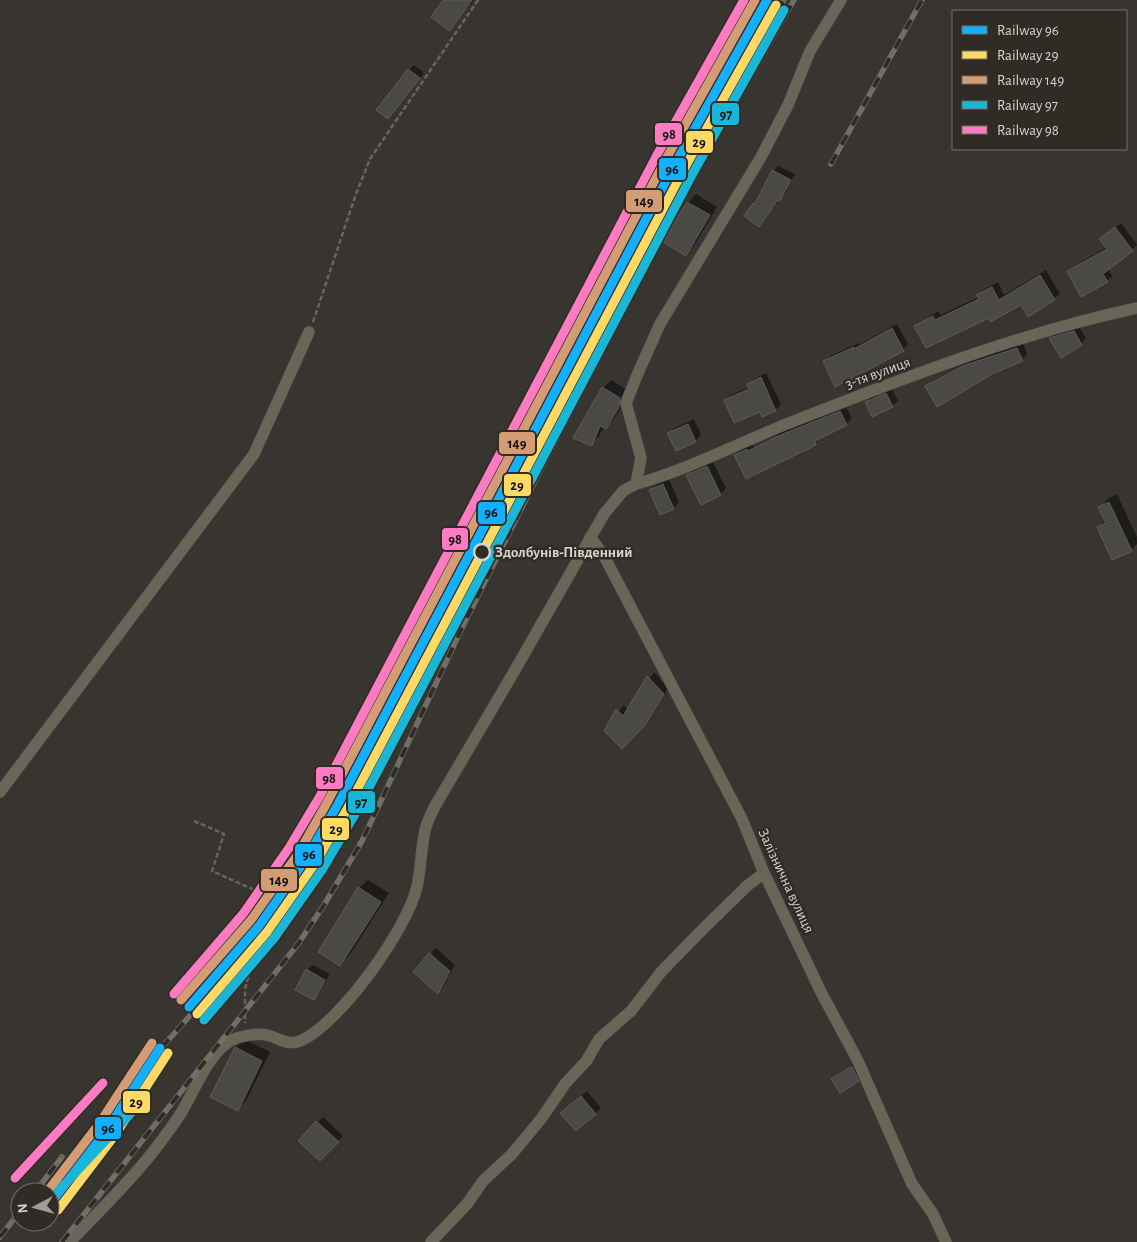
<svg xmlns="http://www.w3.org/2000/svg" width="1137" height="1242" viewBox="0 0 1137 1242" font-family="'Alegreya Sans',sans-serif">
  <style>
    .shadow { fill: #0007 }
    .building { fill: #4b4946; stroke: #5e5b58 }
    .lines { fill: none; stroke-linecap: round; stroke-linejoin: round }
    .minor-casing { stroke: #54514e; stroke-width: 12 }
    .path { stroke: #68665c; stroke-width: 2.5; stroke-dasharray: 5 2.5; stroke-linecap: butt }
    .minor { stroke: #686656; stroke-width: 11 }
    .rail-casing { stroke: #706f65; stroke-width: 5.5 }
    .rail { stroke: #302c25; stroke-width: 4; stroke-dasharray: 11; stroke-linecap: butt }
    .rail-1-casing { stroke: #302c25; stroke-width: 12 }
    .rail-2-casing { stroke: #302c25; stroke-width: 12 }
    .rail-3-casing { stroke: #302c25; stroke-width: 12 }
    .rail-4-casing { stroke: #302c25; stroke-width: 12 }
    .rail-5-casing { stroke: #302c25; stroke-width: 12 }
    .rail-1 { stroke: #13b0ff; stroke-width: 9 }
    .rail-2 { stroke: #ffd966; stroke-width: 9 }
    .rail-3 { stroke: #d39c74; stroke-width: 9 }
    .rail-4 { stroke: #1ab6d8; stroke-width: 9 }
    .rail-5 { stroke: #fe7ac1; stroke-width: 9 }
    .stop-dot { fill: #302c25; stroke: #d6d3ce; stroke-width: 2.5 }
    .labels { text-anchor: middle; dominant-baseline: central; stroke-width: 5; stroke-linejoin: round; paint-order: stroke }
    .street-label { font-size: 15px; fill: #d6d3ce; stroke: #302c25 }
    .stop-label { font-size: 15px; font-weight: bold; fill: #d6d3ce; stroke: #302c25; text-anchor: start }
    .line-badge { stroke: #302c25; stroke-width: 2 }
    .pale-badge-label { font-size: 14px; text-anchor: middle; font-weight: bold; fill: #111 }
  </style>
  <rect width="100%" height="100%" fill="#383531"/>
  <path class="shadow" d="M444,0H474L450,29Z
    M414,65L424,73L393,112L409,70Z
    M778,166L795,174L785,194L759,225L745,215L759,198L773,171Z
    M696,194L717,207L694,246L686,254L688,203Z
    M1121,223L1137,245L1108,268L1112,276L1107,281L1068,271L1074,266L1107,247L1106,234Z
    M1046,270L1060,294L1028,315L1022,304L989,317L916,326L938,311L941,315L979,297L978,295L983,290L998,282L1004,295Z
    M897,324L908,344L903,350L825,361L830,356L859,343L860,344Z
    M1079,327L1086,338L1081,344L1050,338L1056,333Z
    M1023,343L1027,354L1022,360L927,386L932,381L968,361Z
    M766,373L781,404L776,410L763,416L761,410L725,400L731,395L750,387L748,384L754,379Z
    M611,380L627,390V398L613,420L606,428L604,426L599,436L591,444L603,388Z
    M892,389L898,401L892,406L866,402L872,397Z
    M846,407L852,418L846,424L820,437L816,444L746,477L735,455L740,450L752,445L754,447L780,433Z
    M694,419L701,435L696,441L676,450L669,434L674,428Z
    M713,462L726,488L721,494L701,503L688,475L693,470Z
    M669,479L679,502L674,508L661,514L651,491L656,485Z
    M1117,494L1137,537V544L1131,550L1098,527L1106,520L1100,507L1108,499Z
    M654,672L668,688L650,718L622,747L606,731L623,705L628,710Z
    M368,880L389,893L349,956L340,965L359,888Z
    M436,948L455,965L443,987L438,993L414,972Z
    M313,965L330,974L314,999L307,970Z
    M244,1039L270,1052L246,1101L237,1109L236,1048Z
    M857,1061L863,1075L858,1080L832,1079Z
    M587,1091L601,1108L576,1130L567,1108Z
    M323,1117L343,1136L320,1160L300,1141Z"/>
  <path class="building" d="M443,0H472L450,31L431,17Z
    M408,69L420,78L388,119L376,110Z
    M772,170L791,180L780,201L778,200L759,227L744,216L753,203L755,204Z
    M687,202L710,215L686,256L663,242Z
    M1115,227L1133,251L1103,274L1108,282L1081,297L1067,271L1107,249L1099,239Z
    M1040,275L1055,300L1028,317L1021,305L990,322L989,318L926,348L914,326L933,316L935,320L979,299L976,295L992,287L999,300Z
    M892,328L904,351L835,387L823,361L854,347V349Z
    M1074,331L1082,345L1061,358L1049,338Z
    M1017,348L1023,361L992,374L937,407L925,386L962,366Z
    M761,377L776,411L762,417L760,412L734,423L724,400L749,389L747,384Z
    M602,387L620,398L619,407L606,429L600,426L592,446L573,438Z
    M886,393L893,407L872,417L865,402Z
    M840,411L847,425L815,441L816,445L746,479L734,455L747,449L748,451L773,438Z
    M688,424L696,442L676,451L667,433Z
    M707,466L721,495L701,505L686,475Z
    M663,484L674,509L660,515L649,490Z
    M1109,502L1132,551L1112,560L1097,527L1106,523L1098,507Z
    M647,676L664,694L645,725L622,749L604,731L616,709L623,716Z
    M358,887L381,902L340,966L318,952Z
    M429,953L450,971L438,994L413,972Z
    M306,969L325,980L314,1000L295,990Z
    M235,1047L262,1061L238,1111L210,1097Z
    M852,1066L859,1081L840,1093L831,1079Z
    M581,1096L596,1114L576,1131L560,1113Z
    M316,1121L339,1142L320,1161L298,1141Z"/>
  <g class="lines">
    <g class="minor-casing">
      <path id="minor" d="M636,484C687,470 735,445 784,425C899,380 1015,334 1137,308
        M590,537L603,554L742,819L764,873L822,994L857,1059L912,1184L933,1214L946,1242
        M0,792L254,454L309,332
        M70,1242C98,1212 127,1185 152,1153C162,1140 173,1126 181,1113C195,1090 207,1056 230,1041C239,1036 257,1033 267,1035C279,1038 287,1046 300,1041C340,1024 407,929 417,887C421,868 421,849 425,830C427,822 431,814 435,806L515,670L604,514L623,491L636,484L641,458L626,403L638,373L660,324L761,157L788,105L810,51L841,0
        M431,1242L467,1204L483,1181L512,1154L541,1119L565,1084L587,1060L599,1039L631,1011L661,972L702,930L748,885L764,873"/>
    </g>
    <path class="path" d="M313,322L356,194L370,159L478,0
      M194,821L224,834L212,871L261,893L286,916L254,954L245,989V1023"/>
    <use href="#minor" class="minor"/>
    <g class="rail-casing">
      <path id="rail" d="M831,164L922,0
        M118,1097L301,890L341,825L671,199L737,79L784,0
        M35,1192L62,1157
        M0,1237L20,1211
        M62,1242L298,944L324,905L362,841L462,628L544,463L697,170L794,0"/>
    </g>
    <use href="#rail" class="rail"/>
    <g class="rail-1-casing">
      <path id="rail-1" d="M189,1007L259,926L306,859L337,806L675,164L767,0
        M50,1204L107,1130L160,1048"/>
    </g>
    <g class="rail-2-casing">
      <path id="rail-2" d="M197,1014L267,932L314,865L346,811L684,169L776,5
        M58,1210L115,1135L168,1053"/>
    </g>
    <g class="rail-3-casing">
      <path id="rail-3" d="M181,1000L251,920L298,854L328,801L666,159L755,0
        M47,1192L99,1124L152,1043"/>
    </g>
    <g class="rail-4-casing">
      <path id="rail-4" d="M204,1020L275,937L322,870L354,816L693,173L784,10
        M50,1200L133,1111"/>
    </g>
    <g class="rail-5-casing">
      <path id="rail-5" d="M174,994L243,914L289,848L320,796L657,155L744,0
        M15,1178L103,1083"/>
    </g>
    <use href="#rail-1" class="rail-1"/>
    <use href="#rail-2" class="rail-2"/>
    <use href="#rail-3" class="rail-3"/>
    <use href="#rail-4" class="rail-4"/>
    <use href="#rail-5" class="rail-5"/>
  </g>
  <circle class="stop-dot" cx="482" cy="552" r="8"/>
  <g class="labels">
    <g class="street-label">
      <text transform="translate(878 373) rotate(-20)">3-тя вулиця</text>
      <text transform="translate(786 881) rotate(65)">Залізнична вулиця</text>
    </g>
    <g class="stop-label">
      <text x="495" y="552">Здолбунів-Південний</text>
    </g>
  </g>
  <g class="line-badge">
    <rect x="711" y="102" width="29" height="24" rx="5" fill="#1ab6d8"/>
    <rect x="654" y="122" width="29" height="24" rx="5" fill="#fe7ac1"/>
    <rect x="685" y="130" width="29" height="24" rx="5" fill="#ffd966"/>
    <rect x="658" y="157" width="29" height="24" rx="5" fill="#13b0ff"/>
    <rect x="625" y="189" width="38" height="24" rx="5" fill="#d39c74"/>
    <rect x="498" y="431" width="38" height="24" rx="5" fill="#d39c74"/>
    <rect x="503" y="473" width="29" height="24" rx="5" fill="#ffd966"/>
    <rect x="477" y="501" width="29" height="24" rx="5" fill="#13b0ff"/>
    <rect x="441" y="527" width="28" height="24" rx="5" fill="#fe7ac1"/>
    <rect x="315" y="766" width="29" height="24" rx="5" fill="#fe7ac1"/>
    <rect x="347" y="790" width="29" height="24" rx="5" fill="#1ab6d8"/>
    <rect x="321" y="817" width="29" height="24" rx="5" fill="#ffd966"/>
    <rect x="294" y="843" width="29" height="24" rx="5" fill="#13b0ff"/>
    <rect x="260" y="868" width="38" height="24" rx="5" fill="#d39c74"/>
    <rect x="122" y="1090" width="29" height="24" rx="5" fill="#ffd966"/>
    <rect x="94" y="1116" width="28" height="24" rx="5" fill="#13b0ff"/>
  </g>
  <g class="pale-badge-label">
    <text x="726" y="119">97</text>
    <text x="669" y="139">98</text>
    <text x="699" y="147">29</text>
    <text x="672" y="174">96</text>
    <text x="644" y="206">149</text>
    <text x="517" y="448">149</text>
    <text x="517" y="490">29</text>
    <text x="491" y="517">96</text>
    <text x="455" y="544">98</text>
    <text x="329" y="783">98</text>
    <text x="361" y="807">97</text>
    <text x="336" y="834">29</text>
    <text x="309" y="859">96</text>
    <text x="279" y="885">149</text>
    <text x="136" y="1107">29</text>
    <text x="108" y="1133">96</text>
  </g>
  <rect x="952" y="10" width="175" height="140" fill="#302c25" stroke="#726f69"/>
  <rect x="962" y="26" width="25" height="8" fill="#13b0ff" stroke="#726f69"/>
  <text x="997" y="35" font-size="15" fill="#d6d3ce">Railway 96</text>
  <rect x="962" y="51" width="25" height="8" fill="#ffd966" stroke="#726f69"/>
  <text x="997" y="60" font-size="15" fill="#d6d3ce">Railway 29</text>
  <rect x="962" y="76" width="25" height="8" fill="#d39c74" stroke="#726f69"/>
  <text x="997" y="85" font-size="15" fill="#d6d3ce">Railway 149</text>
  <rect x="962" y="101" width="25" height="8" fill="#1ab6d8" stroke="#726f69"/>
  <text x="997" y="110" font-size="15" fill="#d6d3ce">Railway 97</text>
  <rect x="962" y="126" width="25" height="8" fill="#fe7ac1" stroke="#726f69"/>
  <text x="997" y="135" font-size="15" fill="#d6d3ce">Railway 98</text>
  <g transform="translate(35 1207) rotate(264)"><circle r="24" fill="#302c25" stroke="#726f69"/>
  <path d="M0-4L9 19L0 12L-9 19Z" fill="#9f9c97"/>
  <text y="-8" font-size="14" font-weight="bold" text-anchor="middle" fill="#d6d3ce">N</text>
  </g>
</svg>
